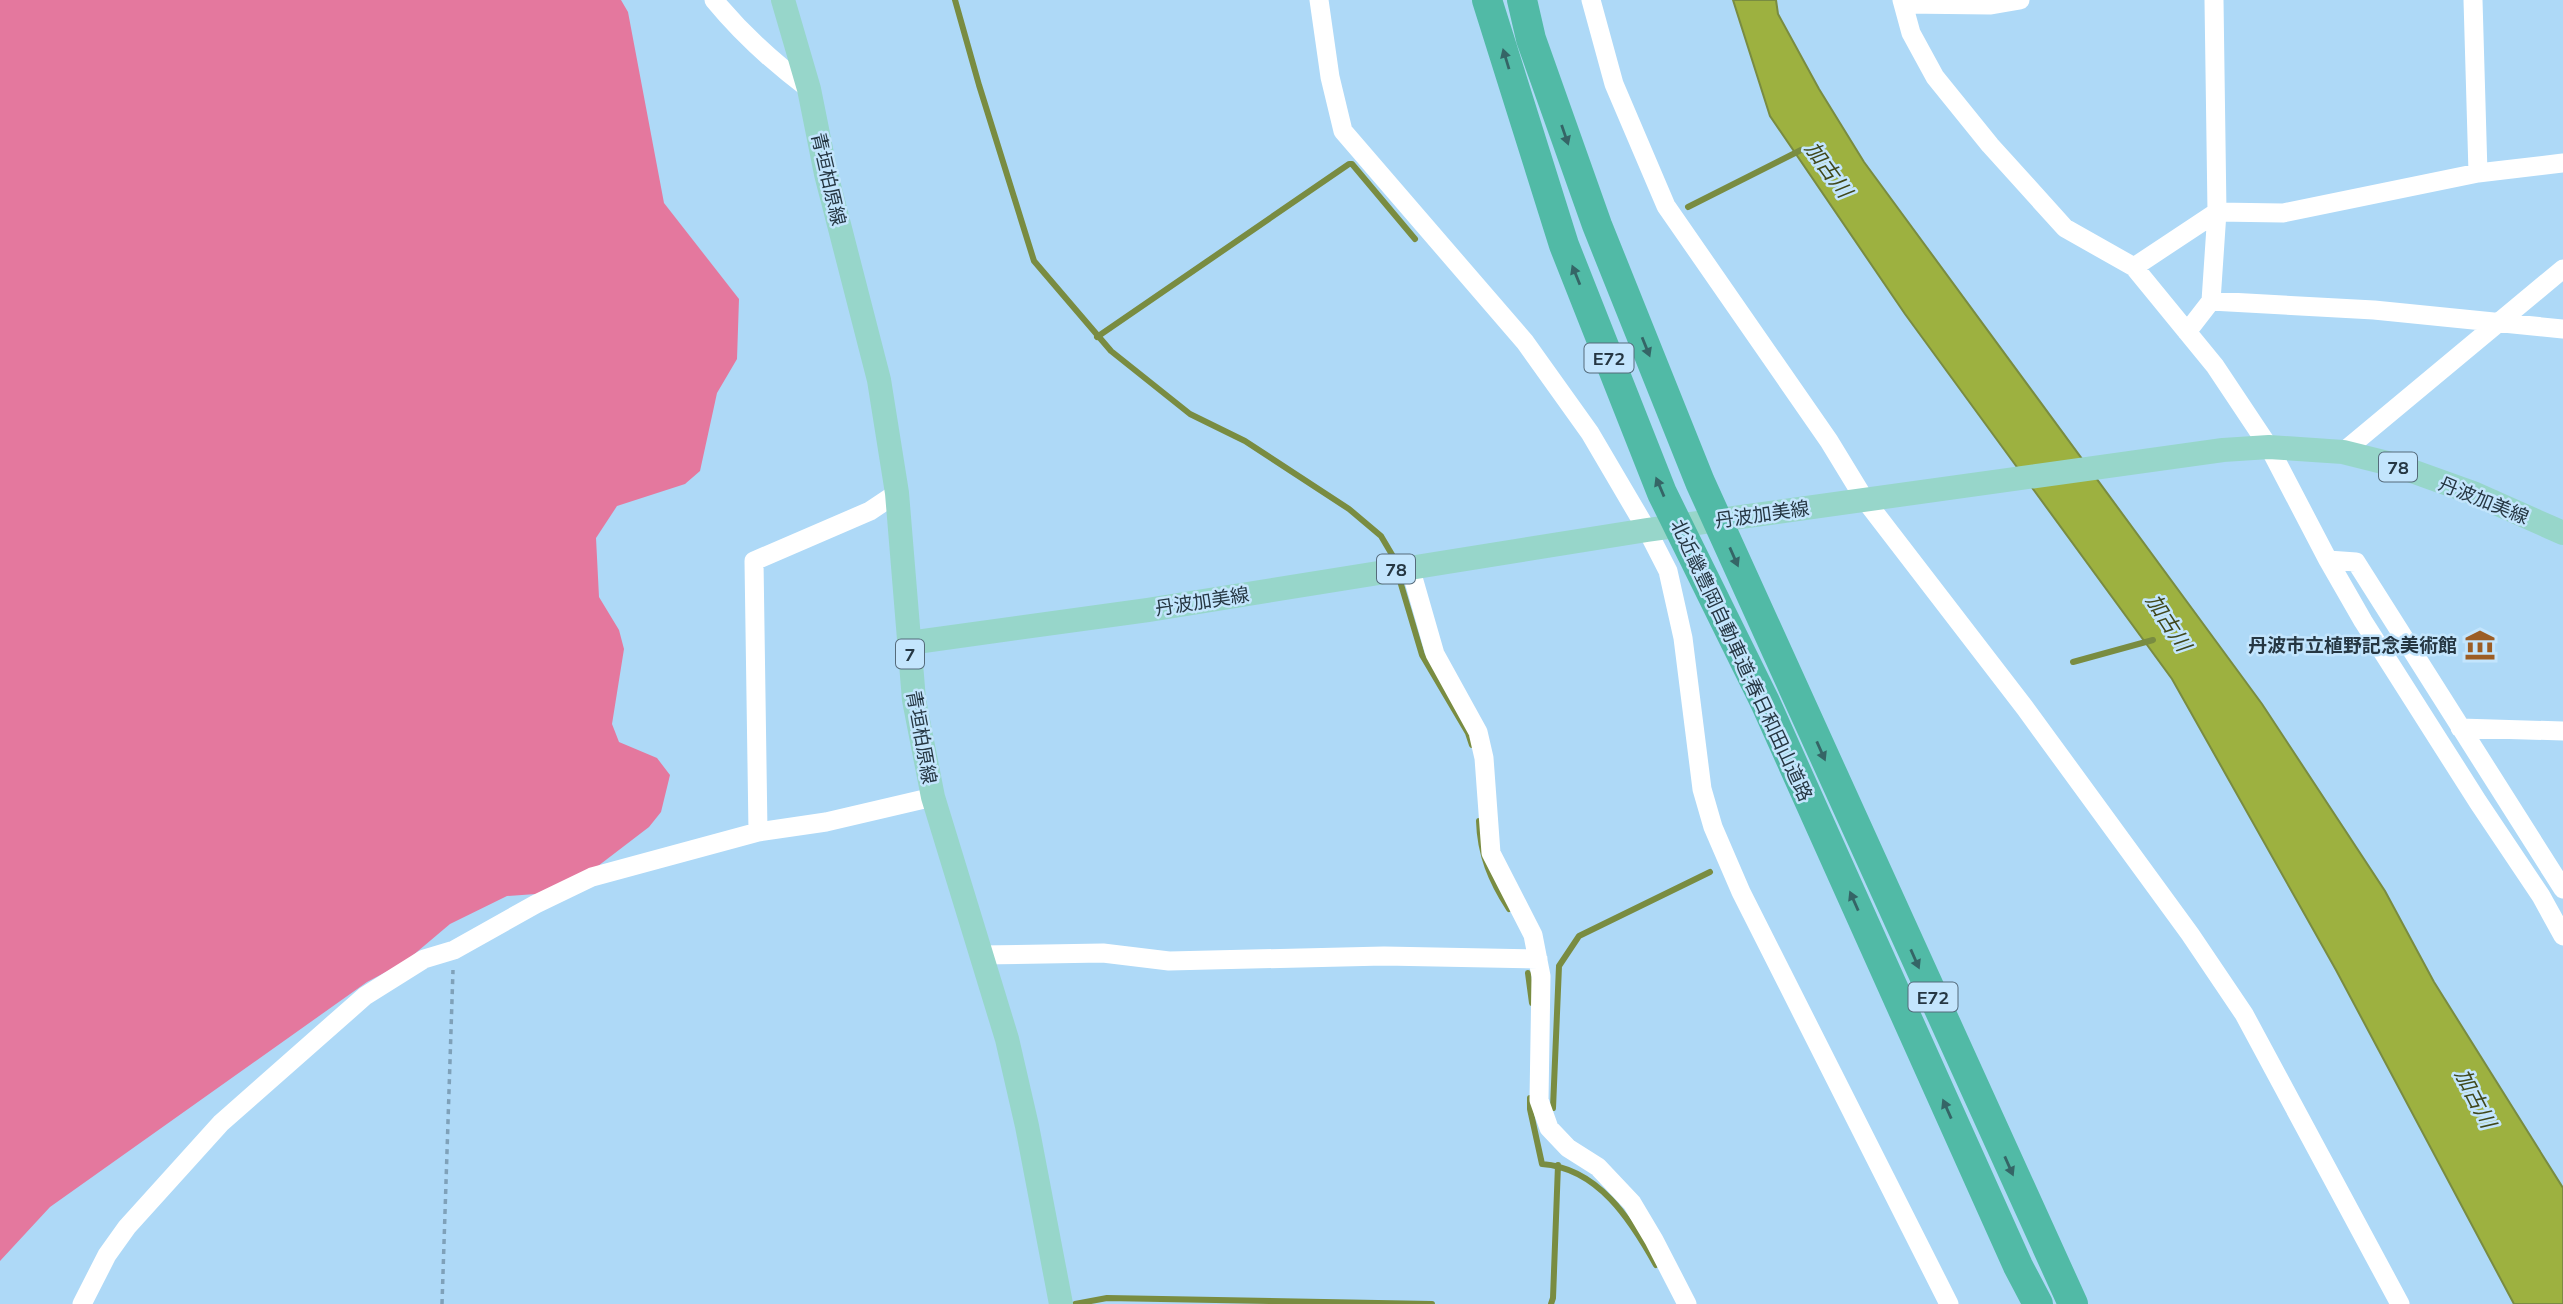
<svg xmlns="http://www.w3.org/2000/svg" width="2563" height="1304" viewBox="0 0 2563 1304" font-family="Mulish,'Noto Sans JP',sans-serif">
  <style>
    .forest { fill: #e4789e }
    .water { fill: #9db140; stroke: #798c41; stroke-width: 2 }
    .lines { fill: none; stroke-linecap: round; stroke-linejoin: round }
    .stream { stroke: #798c41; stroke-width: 6 }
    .path { stroke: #7fa1b9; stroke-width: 3.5; stroke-dasharray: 5 5; stroke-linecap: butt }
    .minor { stroke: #fff; stroke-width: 19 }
    .major { stroke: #97d6ca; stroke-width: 24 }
    .highway { stroke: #51baa6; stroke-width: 30 }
    .oneway { fill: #356566 }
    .labels { text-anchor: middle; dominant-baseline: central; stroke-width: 5; stroke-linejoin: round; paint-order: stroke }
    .shield { fill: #c3e5fd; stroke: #556b7b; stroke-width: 2 }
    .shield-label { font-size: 18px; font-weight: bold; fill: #263743 }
    .street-label { font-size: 19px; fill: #263743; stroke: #c3e5fd }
    .poi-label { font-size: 19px; font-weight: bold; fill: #263743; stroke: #c3e5fd; text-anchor: end }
    .water-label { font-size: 21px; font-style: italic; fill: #40481b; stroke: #c3e5fd }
  </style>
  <rect width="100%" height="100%" fill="#aed9f7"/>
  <path class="forest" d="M0,0H621L628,12L664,203L739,299L737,359L717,393L700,471L685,484L617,506L596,538L599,597L619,630L624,649L612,724L619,742L657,758L670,775L661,812L649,827L564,892L507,896L450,924L405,962L367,982L50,1207L0,1261Z"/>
  <path class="water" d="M1733,0H1776L1778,14L1819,89L1864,162L2262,704L2385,891L2434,982L2563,1188V1304H2514L2336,970L2172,679L1905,314L1770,116Z"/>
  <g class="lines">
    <path class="stream" d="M955,0L979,85L1034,261L1111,351L1190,414L1245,441L1349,509L1381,536L1394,558
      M1688,207L1801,150
      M1097,337L1349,164H1352L1415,239
      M1400,581L1422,655L1468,733L1472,745
      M2073,662L2153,640
      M1479,821C1480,855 1491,881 1509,909
      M1528,973L1532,1003
      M1530,1098V1109L1542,1164C1598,1168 1631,1220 1656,1265
      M1553,1108L1559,966L1579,936L1710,872
      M1075,1304L1107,1298L1432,1304
      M1551,1304L1553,1298L1558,1165"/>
    <path class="path" d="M442,1304L453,970"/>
    <path class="minor" d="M714,0C742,34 774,63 809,89
      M1319,0L1330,77L1343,131L1525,342L1590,433L1647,530L1668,571L1683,638L1702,789L1713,827L1741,892L1949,1304
      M1591,0L1614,84L1666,206L1829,441L1865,500L2025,708L2190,934L2244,1014L2400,1304
      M1902,0L1911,33L1935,77L1990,145L2065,228L2134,267L2215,366L2269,447L2328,560L2363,621L2478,802L2541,896L2563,936
      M2473,0L2478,173
      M1904,4L1991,5L2020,0
      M2134,267L2217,212L2283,213L2478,173L2563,163
      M2211,301L2374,310L2563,329
      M2187,332L2211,301L2217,212L2214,0
      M2343,452L2563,269
      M2328,560L2356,562L2563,889
      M1410,567L1435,654L1478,732L1484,758L1491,853L1533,935L1541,976L1539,1100L1549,1128L1568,1148L1598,1167L1632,1203L1654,1240L1687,1304
      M2460,728L2563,731
      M758,832L754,561L870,511L897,493
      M981,955L1103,953L1169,961L1384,956L1538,959
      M82,1304L107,1255L127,1227L221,1123L365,996L424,959L454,950L536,904L592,877L758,832L826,822L933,797"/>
    <path class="major" d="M783,0L809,89L826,174L879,380L897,493L914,700L933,797L1007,1039L1027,1126L1061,1304
      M909,643L1148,610L1647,530L2223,450L2269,447L2343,452L2395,465L2473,493L2563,533"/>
    <path class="highway" d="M1487,0L1564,245L1662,493L1765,702L2018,1266L2038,1304
      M1522,0L1531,39L1597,225L1700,482L2073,1304"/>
  </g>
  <defs><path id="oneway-solid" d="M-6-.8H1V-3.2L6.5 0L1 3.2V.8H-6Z" transform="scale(1.75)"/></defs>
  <g class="oneway">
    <use href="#oneway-solid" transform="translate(1506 59) rotate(-107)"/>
    <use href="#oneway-solid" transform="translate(1565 135) rotate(71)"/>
    <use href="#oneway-solid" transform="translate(1576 275) rotate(-112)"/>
    <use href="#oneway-solid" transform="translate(1646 347) rotate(68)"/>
    <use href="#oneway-solid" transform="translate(1660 487) rotate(-113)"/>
    <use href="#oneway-solid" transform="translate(1734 557) rotate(66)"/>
    <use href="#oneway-solid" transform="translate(1821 751) rotate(66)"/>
    <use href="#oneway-solid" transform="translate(1854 901) rotate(-114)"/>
    <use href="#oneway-solid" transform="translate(1915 959) rotate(66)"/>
    <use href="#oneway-solid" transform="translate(1947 1109) rotate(-114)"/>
    <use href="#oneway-solid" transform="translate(2009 1166) rotate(66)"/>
  </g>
  <defs>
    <g id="museum-bare" transform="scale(2.415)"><path d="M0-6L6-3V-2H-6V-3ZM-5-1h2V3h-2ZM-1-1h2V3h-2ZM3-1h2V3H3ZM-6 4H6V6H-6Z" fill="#9c5d25" stroke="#c3e5fd" stroke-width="2.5" paint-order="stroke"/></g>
  </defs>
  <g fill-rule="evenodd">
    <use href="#museum-bare" x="2480" y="645"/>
  </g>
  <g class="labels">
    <g class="shield">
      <rect x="1584.5" y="343.5" width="49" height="29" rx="5"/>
      <rect x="2379" y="452.5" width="38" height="29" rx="5"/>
      <rect x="1377" y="554.5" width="38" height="29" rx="5"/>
      <rect x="896" y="639.5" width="28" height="29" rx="5"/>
      <rect x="1908.5" y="982.5" width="49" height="29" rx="5"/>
    </g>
    <g class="shield-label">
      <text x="1609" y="358">E72</text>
      <text x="2398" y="467">78</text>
      <text x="1396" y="569">78</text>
      <text x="910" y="654">7</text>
      <text x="1933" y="997">E72</text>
    </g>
    <g class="street-label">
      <text transform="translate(829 179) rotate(77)">青垣柏原線</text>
      <text transform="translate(2484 500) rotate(22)">丹波加美線</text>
      <text transform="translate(1762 514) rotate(-8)">丹波加美線</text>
      <text transform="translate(1202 601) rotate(-9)">丹波加美線</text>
      <text transform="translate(1742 660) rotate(65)">北近畿豊岡自動車道;春日和田山道路</text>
      <text transform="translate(922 737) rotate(80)">青垣柏原線</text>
    </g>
    <g class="poi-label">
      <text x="2457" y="645">丹波市立植野記念美術館</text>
    </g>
    <g class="water-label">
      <text transform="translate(1829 169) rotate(54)">加古川</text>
      <text transform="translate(2169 622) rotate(57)">加古川</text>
      <text transform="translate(2476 1098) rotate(63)">加古川</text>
    </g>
  </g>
</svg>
